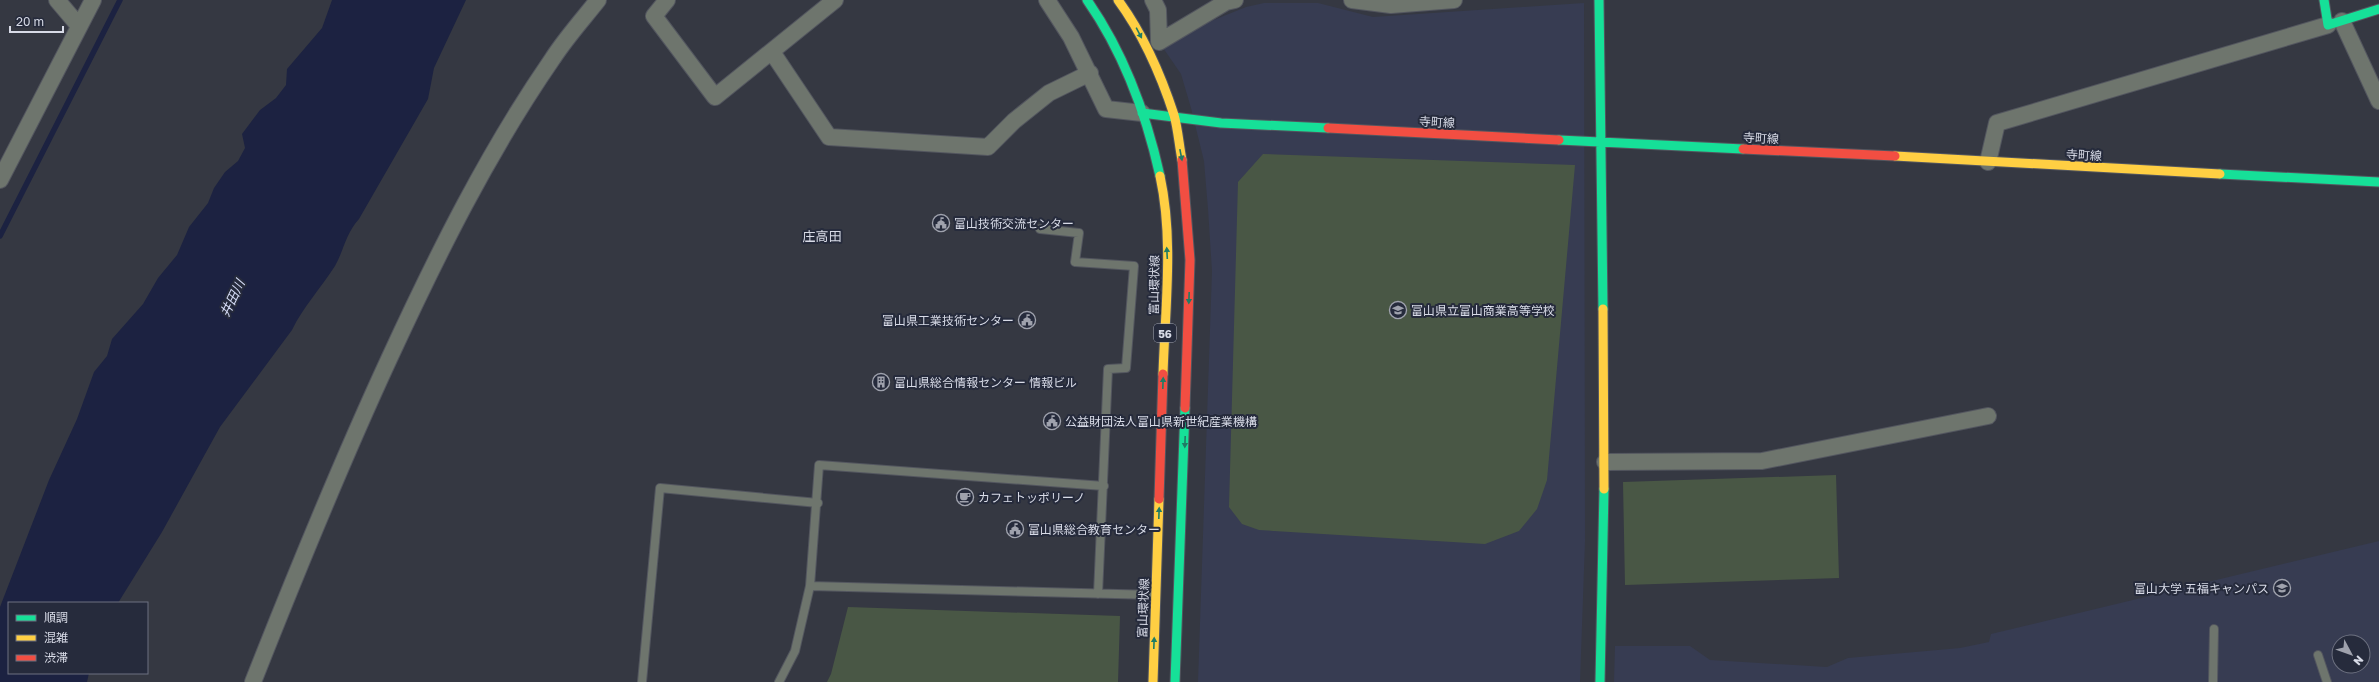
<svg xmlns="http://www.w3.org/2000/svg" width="2379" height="682" viewBox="0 0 2379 682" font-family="'Golos Text','Noto Sans JP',sans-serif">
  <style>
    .built { fill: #373c52; fill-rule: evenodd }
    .green { fill: #495745 }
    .water { fill: #1c2241 }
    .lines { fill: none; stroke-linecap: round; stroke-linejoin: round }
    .stream { stroke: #1c2241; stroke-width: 5.5 }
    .lane-casing { stroke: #53565f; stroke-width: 10 }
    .street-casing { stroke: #53565f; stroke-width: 18 }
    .fast-casing { stroke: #53565f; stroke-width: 11 }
    .slow-casing { stroke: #53565f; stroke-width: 11 }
    .jam-casing { stroke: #53565f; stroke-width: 11 }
    .lane { stroke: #6e756d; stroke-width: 8 }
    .street { stroke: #6e756d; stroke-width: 16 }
    .fast { stroke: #16e098; stroke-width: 9 }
    .slow { stroke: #ffcf43; stroke-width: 9 }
    .jam { stroke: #f24e42; stroke-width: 9 }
    .oneway { fill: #1f7c65 }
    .labels { text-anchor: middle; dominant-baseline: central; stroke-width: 4; stroke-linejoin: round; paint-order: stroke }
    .shield { fill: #262b3c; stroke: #a3a6b4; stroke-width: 1 }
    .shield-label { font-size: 11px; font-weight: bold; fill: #d8dbe7 }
    .street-label { font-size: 12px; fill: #d8dbe7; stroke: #262b3c }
    .poi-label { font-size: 12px; fill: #d8dbe7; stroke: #262b3c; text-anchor: start }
    .neighbourhood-label { font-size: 13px; fill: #d8dbe7; stroke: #262b3c }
    .water-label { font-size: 13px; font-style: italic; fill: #d5dcf6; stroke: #262b3c }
  </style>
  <rect width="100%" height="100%" fill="#353842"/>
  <path class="built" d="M1264,3H1318L1373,17L1584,3L1585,541L1580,682H1198L1212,271L1208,209L1204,161L1191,108L1181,74L1159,42L1246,7Z
    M2379,541V682H1614L1615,646H1690L1710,660L1827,667L1848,658L1960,648L1989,642L1991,634ZM2339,642H2363V666H2339Z"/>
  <path class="green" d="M1263,154L1575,165L1547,480L1537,509L1519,531L1485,544L1259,530L1242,524L1229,507L1238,182Z
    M1836,475L1839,578L1625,585L1623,482Z
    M848,607L1120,616L1118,682H827L831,674Z"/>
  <path class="water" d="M332,0H466L434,68L428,99L359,219C346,233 344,250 335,266C321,288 303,307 292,330L220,427L162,532L118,603H9V673H89L87,682H0V607L49,480L77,419L94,372L107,356L112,339L143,304L158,278L177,255L189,227L208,203L214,188L225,172L238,161L245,148L242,134L260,110L276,98L286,85L287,69L322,28Z"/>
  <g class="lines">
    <path class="stream" d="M0,236L120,0"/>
    <g class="lane-casing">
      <path id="lane" d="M1040,229L1079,233L1075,262L1134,266L1126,368L1108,369L1098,594
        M810,586L1155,595
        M2318,655L2327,682
        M642,682L660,488L818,503
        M779,682L795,651L810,586L819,465L1104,486
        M2213,682L2214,629"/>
    </g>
    <g class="street-casing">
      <path id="street" d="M57,0L79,26
        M667,0L654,16L715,97L835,0
        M1047,0L1071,37L1106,109L1142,113
        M1153,0L1158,10L1159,42L1226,2L1235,0
        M1352,0L1391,5L1454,0
        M2342,21L2379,101
        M772,52L829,137L988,147L1014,121L1049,93L1090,73
        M1988,162L1997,123L2328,25
        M0,180L93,0
        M1605,462L1762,461L1988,416
        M253,682C296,573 340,465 389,359C437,255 488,152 553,58C566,38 583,19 598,0"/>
    </g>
    <g class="fast-casing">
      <path id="fast" d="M1087,0C1124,53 1146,113 1160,176
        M1599,0L1603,309
        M2324,0L2328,25L2379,9
        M1142,113L1221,123L1328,128
        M1559,140L1743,149
        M2220,174L2379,182
        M1175,682L1185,408
        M1600,682L1604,489"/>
    </g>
    <g class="slow-casing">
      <path id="slow" d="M1118,0C1143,34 1161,75 1174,115C1178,129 1179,145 1182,160
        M1895,156L2220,174
        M1160,176C1174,240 1165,309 1163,374
        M1603,309L1604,489
        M1153,682L1159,499"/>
    </g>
    <g class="jam-casing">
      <path id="jam" d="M1328,128L1559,140
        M1743,149L1895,156
        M1182,160L1190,260L1185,408
        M1159,499L1163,374"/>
    </g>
    <use href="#lane" class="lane"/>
    <use href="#street" class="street"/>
    <use href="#fast" class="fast"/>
    <use href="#slow" class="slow"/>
    <use href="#jam" class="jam"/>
  </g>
  <defs><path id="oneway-solid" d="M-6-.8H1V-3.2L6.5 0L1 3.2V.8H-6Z"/></defs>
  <g class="oneway">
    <use href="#oneway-solid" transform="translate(1139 33) rotate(62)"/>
    <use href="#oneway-solid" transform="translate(1181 155) rotate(79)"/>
    <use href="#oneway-solid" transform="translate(1167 253) rotate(-93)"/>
    <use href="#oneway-solid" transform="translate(1189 298) rotate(92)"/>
    <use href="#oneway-solid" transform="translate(1163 383) rotate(-88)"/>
    <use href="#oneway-solid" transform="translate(1185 442) rotate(92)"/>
    <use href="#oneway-solid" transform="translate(1159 513) rotate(-88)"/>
    <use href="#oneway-solid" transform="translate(1154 643) rotate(-88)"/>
  </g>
  <defs>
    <g id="civic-ring" transform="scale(0.9)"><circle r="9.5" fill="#262b3c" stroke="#9fa2ad" stroke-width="1.5"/><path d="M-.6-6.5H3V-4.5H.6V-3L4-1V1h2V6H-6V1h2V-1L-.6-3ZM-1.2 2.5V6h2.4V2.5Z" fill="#9fa2ad"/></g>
    <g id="school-ring" transform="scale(0.9)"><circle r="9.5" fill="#262b3c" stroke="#9fa2ad" stroke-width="1.5"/><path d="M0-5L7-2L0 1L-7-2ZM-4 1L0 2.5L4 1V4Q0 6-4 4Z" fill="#9fa2ad"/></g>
    <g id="building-ring" transform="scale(0.9)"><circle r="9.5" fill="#262b3c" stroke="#9fa2ad" stroke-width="1.5"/><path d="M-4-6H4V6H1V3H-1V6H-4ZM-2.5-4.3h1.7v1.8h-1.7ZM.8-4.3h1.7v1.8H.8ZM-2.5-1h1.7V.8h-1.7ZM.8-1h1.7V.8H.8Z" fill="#9fa2ad"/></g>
    <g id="cafe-ring" transform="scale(0.9)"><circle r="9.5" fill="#262b3c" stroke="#9fa2ad" stroke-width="1.5"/><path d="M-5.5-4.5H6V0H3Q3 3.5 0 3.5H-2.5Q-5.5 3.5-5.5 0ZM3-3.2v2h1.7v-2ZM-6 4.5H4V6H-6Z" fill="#9fa2ad"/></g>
    <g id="university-ring" transform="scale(0.9)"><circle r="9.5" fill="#262b3c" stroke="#9fa2ad" stroke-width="1.5"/><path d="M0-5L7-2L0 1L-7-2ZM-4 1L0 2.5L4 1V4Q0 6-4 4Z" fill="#9fa2ad"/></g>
  </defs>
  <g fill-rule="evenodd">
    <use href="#civic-ring" x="941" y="223"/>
    <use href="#school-ring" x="1398" y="310"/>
    <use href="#civic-ring" x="1027" y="320"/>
    <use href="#building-ring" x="881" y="382"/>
    <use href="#civic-ring" x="1052" y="421"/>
    <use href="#cafe-ring" x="965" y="497"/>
    <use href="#civic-ring" x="1015" y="529"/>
    <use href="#university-ring" x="2282" y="588"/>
  </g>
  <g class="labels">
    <rect class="shield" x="1154" y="324" width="22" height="18" rx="3"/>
    <g class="shield-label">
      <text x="1165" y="333">56</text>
    </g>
    <g class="street-label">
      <text transform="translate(1437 122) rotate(3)">寺町線</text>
      <text transform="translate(1761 138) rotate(3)">寺町線</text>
      <text transform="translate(2084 155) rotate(3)">寺町線</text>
      <text transform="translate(1154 285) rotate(-89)">富山環状線</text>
      <text transform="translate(1143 608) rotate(-88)">富山環状線</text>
    </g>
    <g class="poi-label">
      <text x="954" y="223">富山技術交流センター</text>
      <text x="1411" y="310">富山県立富山商業高等学校</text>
      <text x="1014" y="320" text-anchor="end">富山県工業技術センター</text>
      <text x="894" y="382">富山県総合情報センター 情報ビル</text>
      <text x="1065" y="421">公益財団法人富山県新世紀産業機構</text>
      <text x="978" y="497">カフェトッポリーノ</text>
      <text x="1028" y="529">富山県総合教育センター</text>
      <text x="2269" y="588" text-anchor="end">富山大学 五福キャンパス</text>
    </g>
    <g class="neighbourhood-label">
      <text x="822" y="236">庄高田</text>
    </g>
    <g class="water-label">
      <text transform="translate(232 298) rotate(-64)">井田川</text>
    </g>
  </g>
  <rect x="8" y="602" width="140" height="72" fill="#262b3c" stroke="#6d7180"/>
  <rect x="16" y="615" width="20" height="6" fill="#16e098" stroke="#6d7180"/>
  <text x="44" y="622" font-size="12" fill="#d8dbe7">順調</text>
  <rect x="16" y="635" width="20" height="6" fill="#ffcf43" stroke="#6d7180"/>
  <text x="44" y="642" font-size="12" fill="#d8dbe7">混雑</text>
  <rect x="16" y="655" width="20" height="6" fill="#f24e42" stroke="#6d7180"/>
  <text x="44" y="662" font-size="12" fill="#d8dbe7">渋滞</text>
  <g transform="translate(2351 654) rotate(131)"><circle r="19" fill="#262b3c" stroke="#6d7180"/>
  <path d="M0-3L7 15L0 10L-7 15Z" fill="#9fa2ad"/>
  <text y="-6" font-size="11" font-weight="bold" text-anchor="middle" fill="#d8dbe7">N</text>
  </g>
  <path d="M10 26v6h53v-6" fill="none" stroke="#d8dbe7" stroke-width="2"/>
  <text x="16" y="26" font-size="12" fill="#d8dbe7" stroke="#262b3c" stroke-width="3" paint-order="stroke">20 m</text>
</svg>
